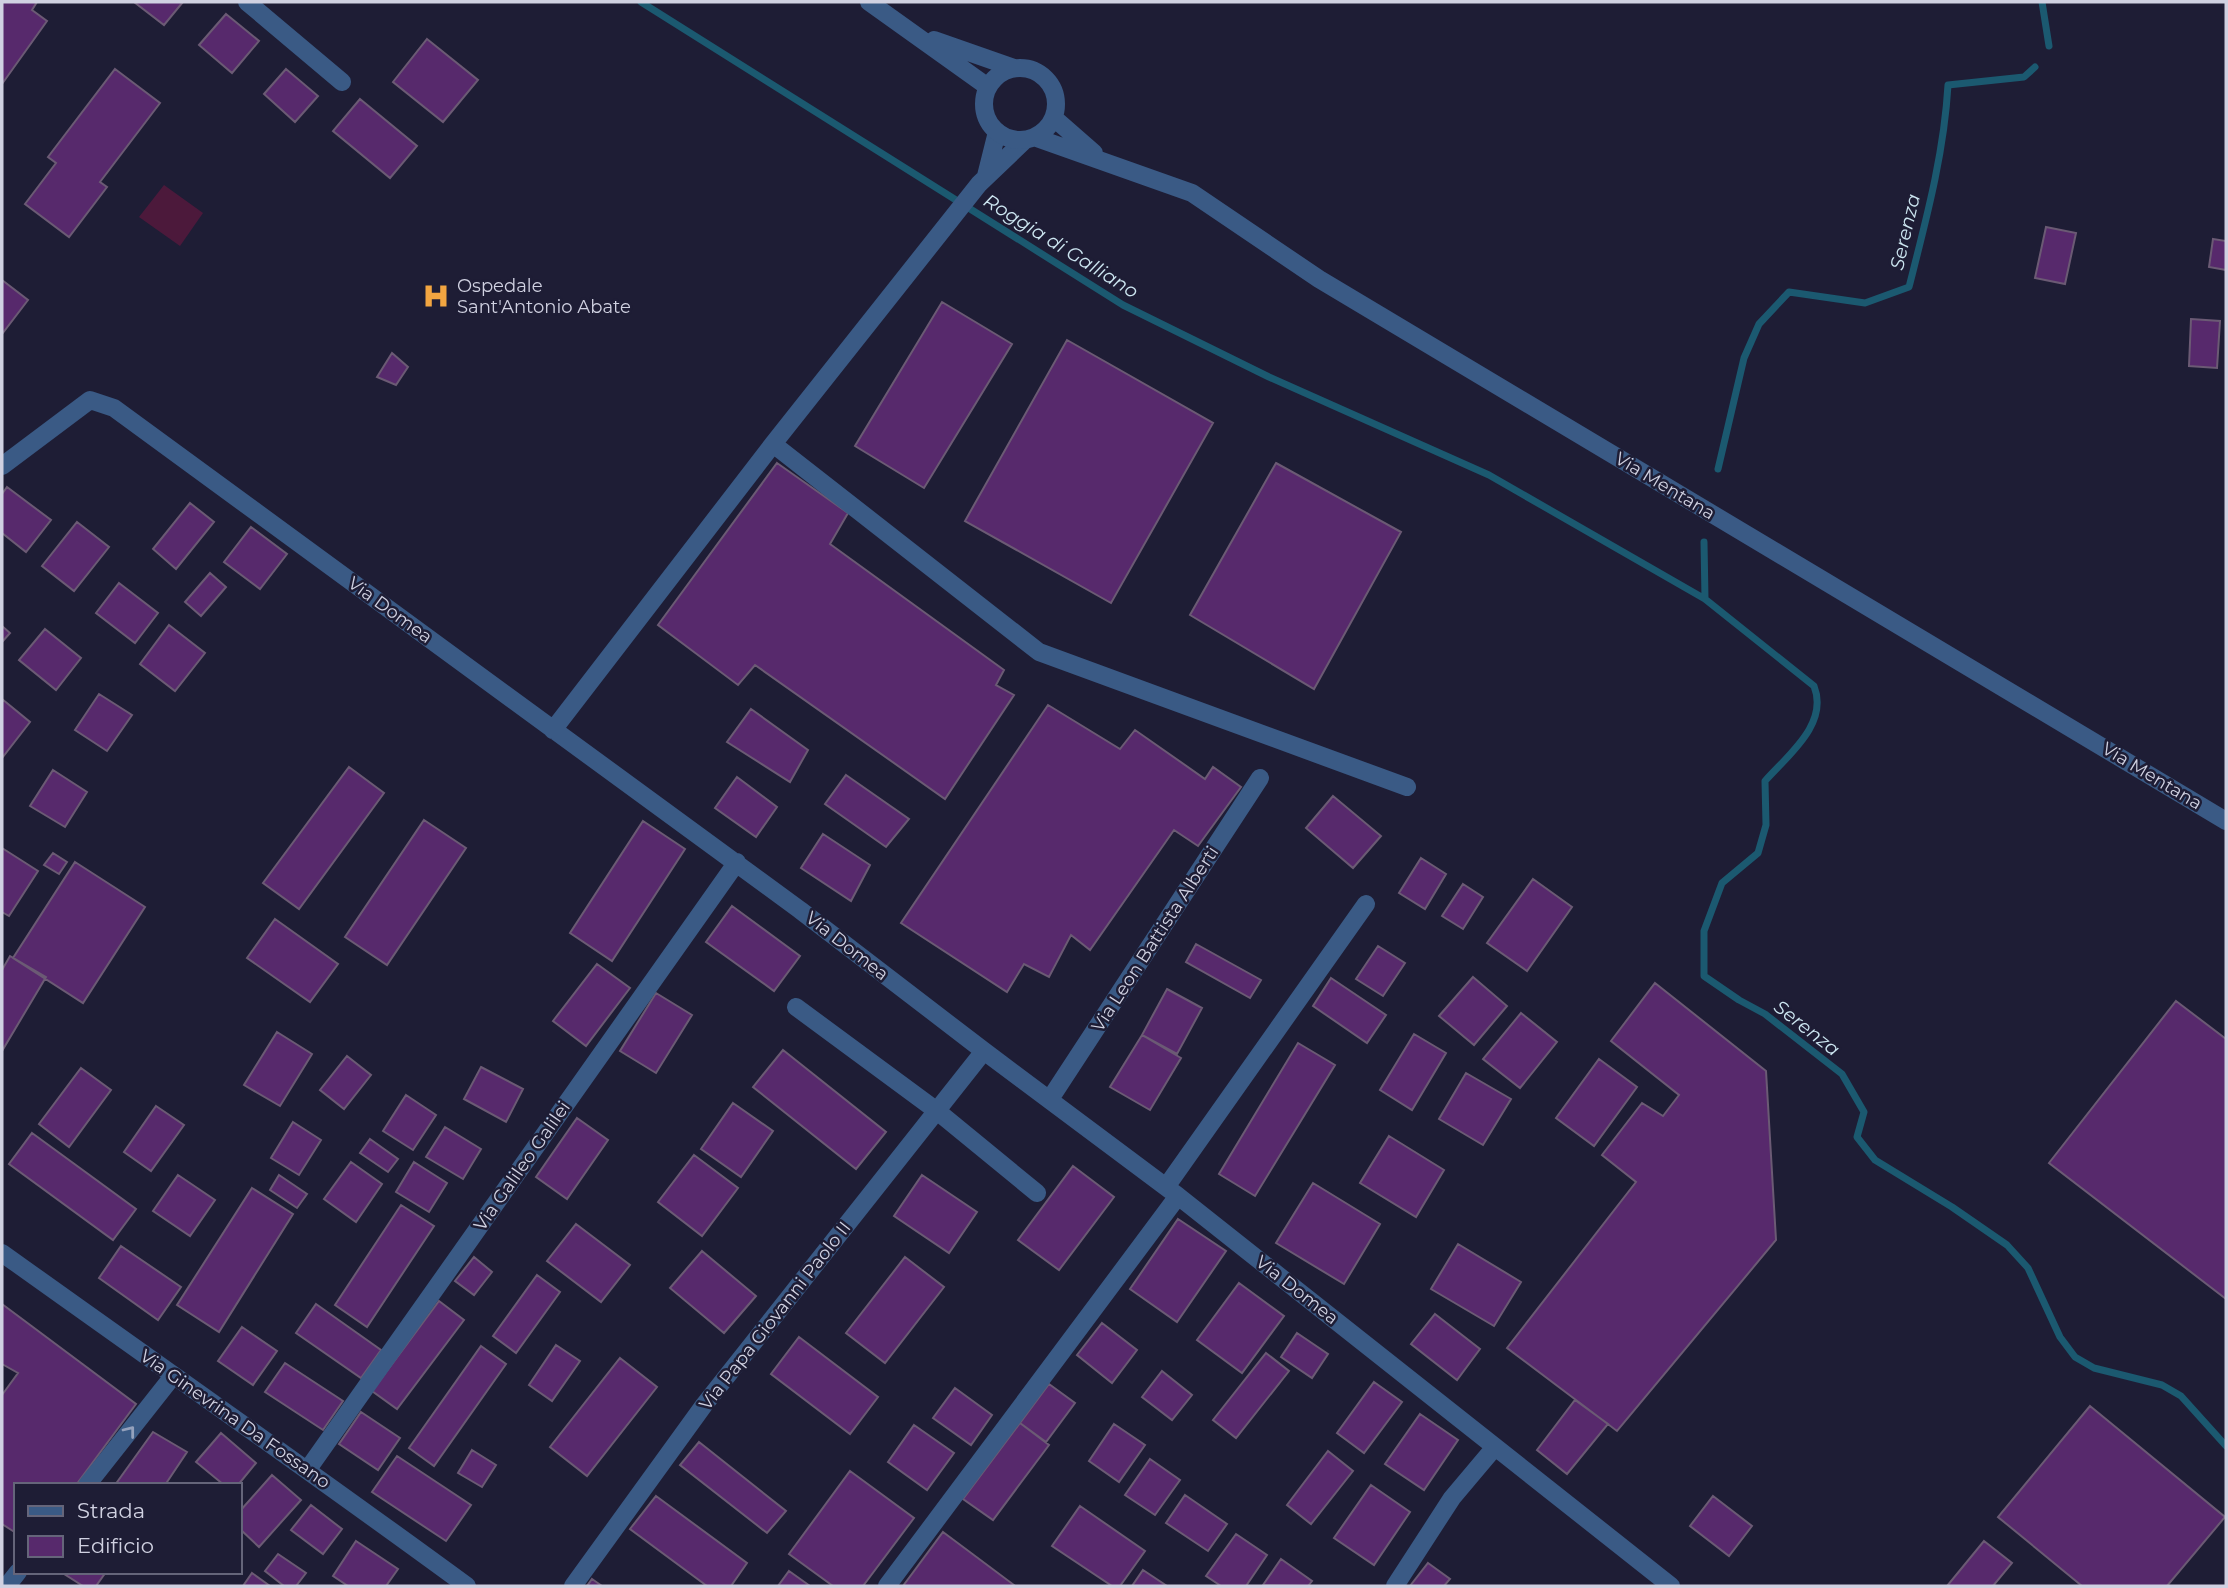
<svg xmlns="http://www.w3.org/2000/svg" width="2228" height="1588" viewBox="0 0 2228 1588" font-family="Montserrat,sans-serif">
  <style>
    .green { fill: #4c193b }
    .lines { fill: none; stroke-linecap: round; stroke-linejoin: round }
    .stream { stroke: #1b5970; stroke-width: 7 }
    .building { fill: #57296c; stroke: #6b5a74; stroke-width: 2 }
    .minor { stroke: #3a5a85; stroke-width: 18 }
    .tertiary { stroke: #3a5a85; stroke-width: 18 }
    .oneway { stroke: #94a1bc }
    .labels { text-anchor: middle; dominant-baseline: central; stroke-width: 5; stroke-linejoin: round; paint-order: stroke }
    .poi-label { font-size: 18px; fill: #d0d1e1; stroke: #1e1d35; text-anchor: start }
    .street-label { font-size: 18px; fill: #d0d1e1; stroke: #1e1d35 }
    .water-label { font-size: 19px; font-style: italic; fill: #cde6f1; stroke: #1e1d35 }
  </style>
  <rect width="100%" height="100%" fill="#1e1d35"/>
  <path class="green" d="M164,185L203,213L180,246L139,217Z"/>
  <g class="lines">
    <path class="stream" d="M641,2L1123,305L1269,377L1489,475L1705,599L1814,686C1829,724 1788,755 1765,781L1766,825L1758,853L1722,883L1704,931V976L1739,1000L1765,1014L1842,1074L1864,1112L1857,1137L1875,1160L1952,1207L2007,1245L2028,1268L2060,1337L2075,1357L2094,1368L2162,1385L2181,1396L2226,1446
      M2042,2L2049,46
      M1718,469L1744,358L1759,324L1789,292L1865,303L1909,287C1926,220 1944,154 1948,85L2024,77L2035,67
      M1704,542L1705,599"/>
  </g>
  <path class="building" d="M2,2H37L32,10L47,21L2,84Z
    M134,2H183L164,25Z
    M226,14L259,41L232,73L199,45Z
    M427,39L478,80L443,122L393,82Z
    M115,69L160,103L100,182L107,187L69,237L25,204L56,163L48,157Z
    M286,69L318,96L295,122L264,94Z
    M360,99L417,146L390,178L333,131Z
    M2046,227L2076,233L2065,284L2035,278Z
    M2213,239L2226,241V270L2209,267Z
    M2,280L28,300L2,334Z
    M942,302L1012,344L924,488L855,446Z
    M2191,319L2220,321L2217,368L2189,366Z
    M1067,340L1213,423L1111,603L965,521Z
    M392,353L408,367L396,385L377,377Z
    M777,463L848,513L830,544L1004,670L996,685L1014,695L945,799L755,665L738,685L658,625Z
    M1276,463L1401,532L1314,689L1190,615Z
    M7,487L51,520L26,552L2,533V494Z
    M190,503L214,522L176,569L153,549Z
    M77,522L109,547L74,591L42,566Z
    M251,527L287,554L260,589L224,562Z
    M210,573L226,587L201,616L185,602Z
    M119,583L158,613L135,643L96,613Z
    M169,625L205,653L175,691L140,664Z
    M2,626L10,633L2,642Z
    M45,629L81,658L56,690L19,660Z
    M99,694L132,715L107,751L75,730Z
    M2,699L30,722L2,758Z
    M1048,705L1120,749L1135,730L1205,779L1213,767L1241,787L1198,846L1174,830L1090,950L1071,935L1049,977L1024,964L1007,992L901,923Z
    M751,709L808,750L790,782L727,742Z
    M349,767L384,793L299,909L263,883Z
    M53,770L87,792L65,827L30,806Z
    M846,775L909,819L886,847L825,804Z
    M737,777L777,807L756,837L715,808Z
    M1333,796L1381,836L1353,868L1306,828Z
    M424,820L466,848L387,965L345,937Z
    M643,821L685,849L612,961L570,933Z
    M823,834L870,865L851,901L801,868Z
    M2,848L38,871L9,916L2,912Z
    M53,853L67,862L59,874L44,865Z
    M1421,858L1446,874L1425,909L1399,893Z
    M75,862L145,907L83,1003L13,958Z
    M1533,879L1572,907L1527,971L1487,943Z
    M1463,884L1483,897L1463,929L1442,916Z
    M732,906L800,956L774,991L706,942Z
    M275,919L338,964L310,1002L247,958Z
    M1196,944L1261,980L1250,998L1186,962Z
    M1378,946L1405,963L1383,996L1356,979Z
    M10,956L46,977L2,1051V970Z
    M597,964L630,988L586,1046L553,1021Z
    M1473,977L1507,1006L1474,1045L1439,1016Z
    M1331,978L1386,1015L1367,1043L1313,1006Z
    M1655,983L1766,1071L1776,1240L1617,1431L1507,1348L1636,1182L1602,1155L1642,1103L1663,1116L1679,1095L1611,1041Z
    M1167,989L1202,1008L1177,1054L1142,1035Z
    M656,993L692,1015L656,1073L620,1051Z
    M2176,1001L2226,1039V1299L2049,1163Z
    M1521,1013L1557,1042L1520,1088L1483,1059Z
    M277,1032L312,1054L280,1106L244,1085Z
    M1414,1034L1446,1053L1412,1110L1380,1090Z
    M1142,1035L1181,1058L1150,1110L1110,1087Z
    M1298,1043L1335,1065L1255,1196L1219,1174Z
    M783,1050L886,1132L856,1169L753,1087Z
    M347,1056L371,1075L344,1109L320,1090Z
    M1599,1059L1637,1087L1594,1146L1556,1118Z
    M481,1067L523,1089L506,1122L464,1099Z
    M81,1068L111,1090L69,1147L39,1124Z
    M1466,1073L1511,1099L1483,1145L1439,1119Z
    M406,1095L436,1115L413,1150L383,1131Z
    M733,1103L773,1131L741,1177L701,1149Z
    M156,1106L184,1125L151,1171L124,1152Z
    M577,1118L608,1140L567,1199L536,1177Z
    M293,1122L321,1140L299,1175L271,1158Z
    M445,1127L481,1149L463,1179L426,1157Z
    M32,1133L136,1209L113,1240L9,1164Z
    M1389,1136L1444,1170L1416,1217L1360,1183Z
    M370,1139L398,1159L388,1172L360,1153Z
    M694,1155L738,1188L702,1236L658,1202Z
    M351,1162L382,1184L356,1222L324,1199Z
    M414,1162L447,1183L429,1212L396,1192Z
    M1073,1166L1114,1197L1059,1270L1018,1240Z
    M178,1175L215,1200L190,1236L153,1211Z
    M279,1175L307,1194L297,1208L270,1190Z
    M922,1175L977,1212L949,1253L894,1216Z
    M1313,1183L1380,1224L1344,1284L1276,1243Z
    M252,1188L293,1214L219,1332L177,1305Z
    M401,1205L434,1226L367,1327L335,1305Z
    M1178,1219L1226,1251L1177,1322L1130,1289Z
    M576,1224L630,1265L601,1302L547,1261Z
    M1458,1244L1521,1282L1494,1326L1431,1289Z
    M121,1246L181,1287L158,1320L99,1278Z
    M702,1251L756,1296L724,1333L670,1288Z
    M474,1257L492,1272L474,1295L455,1281Z
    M905,1257L944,1287L885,1363L846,1333Z
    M537,1275L560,1292L516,1353L493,1336Z
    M1239,1283L1284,1316L1242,1373L1197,1340Z
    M439,1301L464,1320L397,1409L372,1391Z
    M2,1304L136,1404L76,1485H16V1533L2,1524V1395L18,1373L2,1364Z
    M316,1304L381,1350L361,1378L296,1333Z
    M1435,1314L1480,1349L1457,1380L1411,1344Z
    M1102,1323L1137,1350L1112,1383L1077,1355Z
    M242,1327L277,1351L253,1385L218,1361Z
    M1297,1333L1328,1354L1312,1378L1281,1357Z
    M799,1337L878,1397L850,1434L771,1374Z
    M556,1345L580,1361L552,1401L529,1385Z
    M481,1346L506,1364L434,1466L409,1448Z
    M1266,1353L1289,1371L1236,1438L1213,1420Z
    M620,1358L657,1387L587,1476L550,1447Z
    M285,1363L343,1401L323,1430L265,1392Z
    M1162,1371L1192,1395L1172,1420L1142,1397Z
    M1374,1382L1402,1402L1364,1453L1337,1433Z
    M1049,1384L1075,1403L1046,1442L1020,1423Z
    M955,1388L992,1415L971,1445L933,1418Z
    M1575,1400L1608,1424L1567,1474L1537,1450Z
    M2090,1406L2225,1517L2167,1586H2082L1998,1517Z
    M361,1412L400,1438L378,1470L339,1444Z
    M1420,1414L1458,1440L1424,1490L1385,1464Z
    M1020,1423L1049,1445L993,1520L963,1499Z
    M1114,1424L1145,1445L1119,1482L1089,1461Z
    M914,1425L954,1453L927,1490L888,1462Z
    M153,1432L187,1452L165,1485H115Z
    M221,1433L256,1463L238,1485H224L196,1462Z
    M699,1442L786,1511L767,1533L680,1465Z
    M472,1450L496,1465L482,1487L458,1473Z
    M1328,1451L1353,1471L1311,1524L1287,1505Z
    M397,1456L471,1505L446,1541L372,1492Z
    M1150,1459L1180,1480L1155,1515L1125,1495Z
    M850,1471L914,1518L863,1586H833L789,1554Z
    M272,1475L301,1500L259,1547L240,1529V1511Z
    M1371,1485L1410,1512L1374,1565L1334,1538Z
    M1185,1495L1227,1524L1208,1551L1166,1523Z
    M656,1496L747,1563L731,1586H707L630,1529Z
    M1713,1496L1752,1526L1729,1556L1690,1526Z
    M311,1505L342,1529L323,1554L291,1530Z
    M1080,1506L1145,1551L1120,1586H1112L1052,1546Z
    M943,1532L1014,1585L1013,1586H903Z
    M1236,1534L1267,1555L1246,1586H1221L1206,1576Z
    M356,1541L398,1569L386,1586H348L333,1576Z
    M1984,1541L2012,1563L1993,1586H1947Z
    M278,1554L306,1573L296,1586H284L265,1571Z
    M1281,1559L1312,1581L1308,1586L1263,1585Z
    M1428,1563L1450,1579L1444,1586H1410Z
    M1143,1570L1167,1586H1132Z
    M789,1571L810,1586H778Z
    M61,1572H106L96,1586H83Z
    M252,1573L270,1586H243Z
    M592,1579L602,1586H587Z"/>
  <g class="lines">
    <path class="minor" d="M247,2L342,82
      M986,176L997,132
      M773,444L1039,652L1407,787
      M2,466L90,400L114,408L800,910L984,1051L1178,1196L1671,1586
      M553,730L773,444L979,184L1025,140
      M796,1007L937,1111L1037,1193
      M1050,1099L1260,778
      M1166,1187L1366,904
      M308,1469L737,862
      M87,1485L173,1376
      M7,1586L18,1572
      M573,1586L704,1405L984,1051
      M887,1586L1178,1196
      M1395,1586L1452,1498L1495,1447"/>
    <path class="tertiary" d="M869,2L988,87
      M934,40L1014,68
      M984 104a36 36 0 1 1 72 0a36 36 0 1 1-72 0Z
      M1054,118L1094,153
      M1034,137L1192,193L1319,279L2226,821
      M2,1253C157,1364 313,1473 467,1586"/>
  </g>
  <defs><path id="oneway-chevron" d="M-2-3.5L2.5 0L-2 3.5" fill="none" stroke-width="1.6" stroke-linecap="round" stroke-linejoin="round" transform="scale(1.75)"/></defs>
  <use class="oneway" href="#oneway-chevron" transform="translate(130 1431) rotate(-52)"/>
  <defs>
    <g id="hospital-bare" transform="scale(2.1)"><path d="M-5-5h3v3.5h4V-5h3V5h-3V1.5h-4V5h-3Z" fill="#f2a541" stroke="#1e1d35" stroke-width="2.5" paint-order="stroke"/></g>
  </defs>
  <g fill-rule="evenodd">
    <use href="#hospital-bare" x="436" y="296"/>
  </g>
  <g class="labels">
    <g class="poi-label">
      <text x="457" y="286">Ospedale<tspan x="457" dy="21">Sant'Antonio Abate</tspan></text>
    </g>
    <g class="street-label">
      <text transform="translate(1665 486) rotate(31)">Via Mentana</text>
      <text transform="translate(390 610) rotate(36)">Via Domea</text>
      <text transform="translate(2152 776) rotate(31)">Via Mentana</text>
      <text transform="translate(1155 939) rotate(-57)">Via Leon Battista Alberti</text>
      <text transform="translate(847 946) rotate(38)">Via Domea</text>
      <text transform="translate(522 1166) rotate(-55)">Via Galileo Galilei</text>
      <text transform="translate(1297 1290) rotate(38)">Via Domea</text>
      <text transform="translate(775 1316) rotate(-52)">Via Papa Giovanni Paolo II</text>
      <text transform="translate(235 1419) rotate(35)">Via Ginevrina Da Fossano</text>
    </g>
    <g class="water-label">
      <text transform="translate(1905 232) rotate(-77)">Serenza</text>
      <text transform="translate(1061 246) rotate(32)">Roggia di Galliano</text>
      <text transform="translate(1807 1028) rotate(38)">Serenza</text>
    </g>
  </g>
  <rect width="2228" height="1588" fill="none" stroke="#d0d1e1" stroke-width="7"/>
  <rect x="14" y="1483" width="228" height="91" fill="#1e1d35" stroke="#65657a" stroke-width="2"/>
  <rect x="28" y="1506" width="35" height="10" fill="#3a5a85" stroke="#65657a" stroke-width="2"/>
  <text x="77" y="1518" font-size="21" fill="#d0d1e1">Strada</text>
  <rect x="28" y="1536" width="35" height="21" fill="#57296c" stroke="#65657a" stroke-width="2"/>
  <text x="77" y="1553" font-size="21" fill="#d0d1e1">Edificio</text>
</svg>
